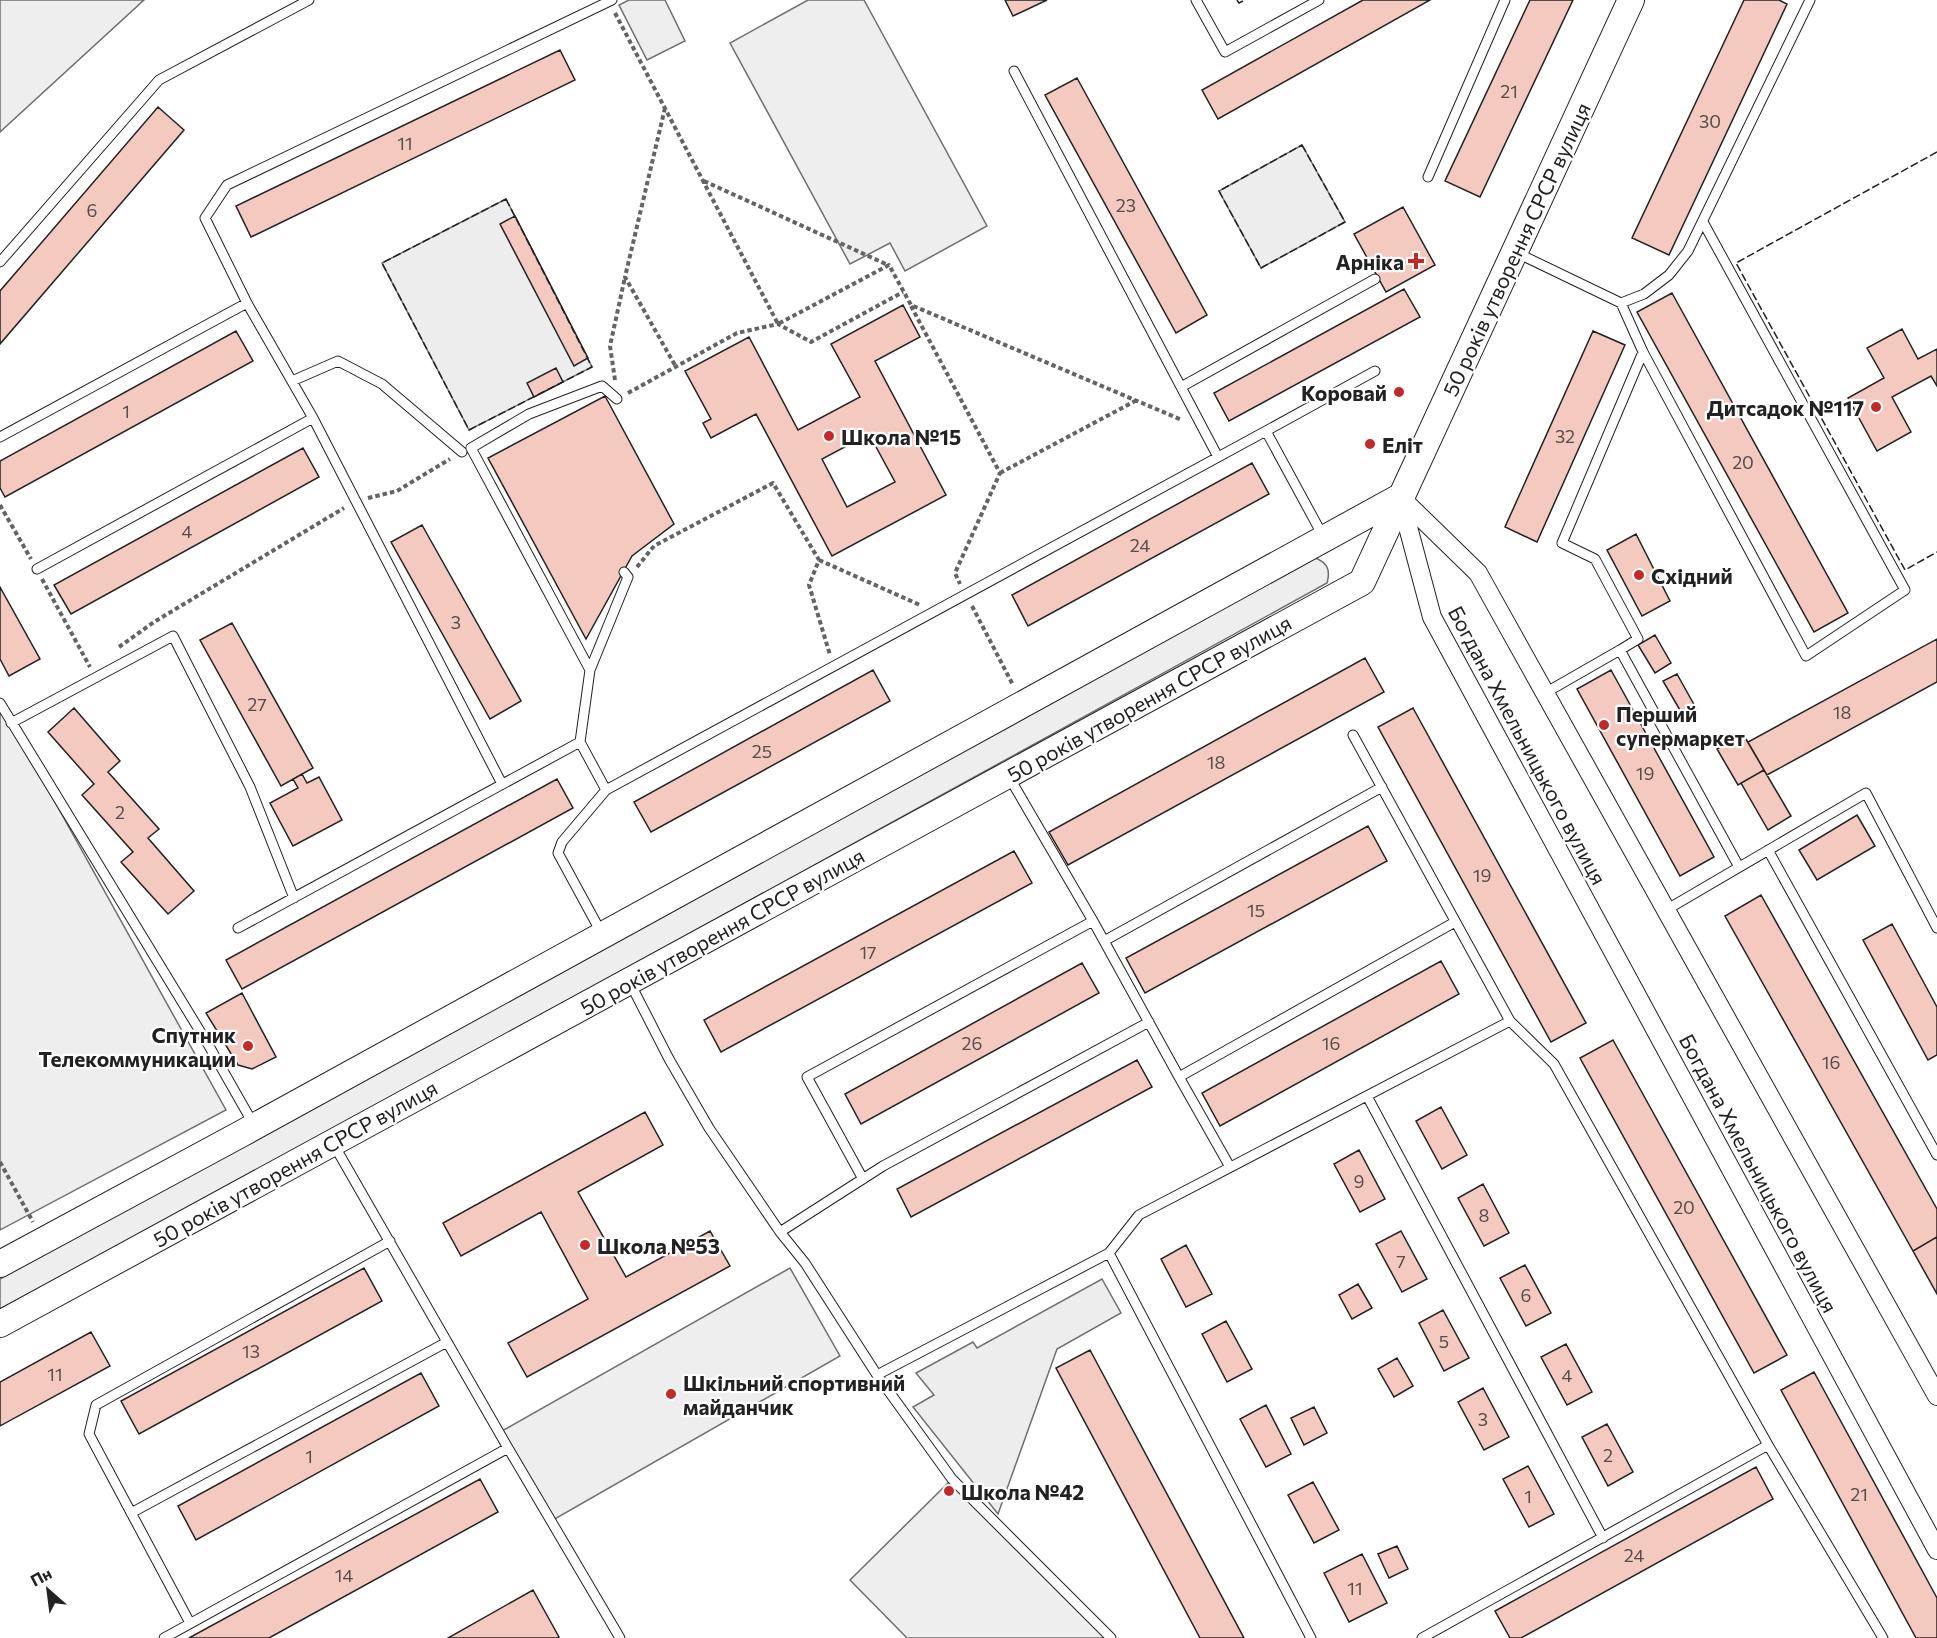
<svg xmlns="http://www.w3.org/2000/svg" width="1937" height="1638" viewBox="0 0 1937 1638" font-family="Commissioner,sans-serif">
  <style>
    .green { fill: #eee; stroke: #6f6f6f; stroke-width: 1.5 }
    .parking { fill: #ededed; stroke: #6f6f6f; stroke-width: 1.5 }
    .building { fill: #f3c9c0; stroke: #222; stroke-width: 1.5; fill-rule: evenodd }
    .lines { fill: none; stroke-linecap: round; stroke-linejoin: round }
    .lane-casing { stroke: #222; stroke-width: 11 }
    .street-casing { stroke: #222; stroke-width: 20 }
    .secondary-casing { stroke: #222; stroke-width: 28 }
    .path { stroke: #646464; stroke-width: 4; stroke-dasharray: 4.5 3; stroke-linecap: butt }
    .lane { stroke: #fff; stroke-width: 9 }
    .street { stroke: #fff; stroke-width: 18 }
    .secondary { stroke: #fff; stroke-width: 26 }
    .fence { stroke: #222; stroke-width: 1.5; stroke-dasharray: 8 3; stroke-linecap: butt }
    .poi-dot { fill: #c62828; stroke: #fff; stroke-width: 2 }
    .labels { text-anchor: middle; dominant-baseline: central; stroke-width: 4.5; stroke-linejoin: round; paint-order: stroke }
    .number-label { font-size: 18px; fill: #564c4a }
    .street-label { font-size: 21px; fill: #222; stroke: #fff }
    .poi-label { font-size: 21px; font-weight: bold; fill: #222; stroke: #fff; text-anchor: start }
  </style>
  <rect width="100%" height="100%" fill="#fff"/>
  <path class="green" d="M0,0H144L0,132Z
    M629,0H665L685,41L647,60L619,5Z
    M808,0H864L987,226L905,271L890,243L850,264L730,43Z
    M1313,557C1327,562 1331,569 1327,583L0,1313V1279Z
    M0,703L226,1110L0,1230Z
    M790,1268L840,1356L553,1520L502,1431Z
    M952,1479L1111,1638H907L850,1580Z"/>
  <path class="parking" d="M1302,145L1345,222L1261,268L1219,191Z
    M506,199L592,367L469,430L382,263Z
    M1102,1279L1121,1313L1057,1349L998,1514L913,1407L934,1395L916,1373L973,1342L977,1348Z"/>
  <path class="building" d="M1005,0H1047L1013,16Z
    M1363,0H1430L1218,119L1202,90Z
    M1530,0H1573L1480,197L1445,181Z
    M1744,0H1779L1787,4L1669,255L1632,238Z
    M560,50L575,80L251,237L236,206Z
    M1077,78L1207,315L1176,333L1045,95Z
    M158,107L184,130L0,344V291Z
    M1403,207L1435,265L1386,292L1354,234Z
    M515,216L588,358L574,366L500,224Z
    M1404,289L1420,317L1229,421L1214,393Z
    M1672,293L1848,613L1814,632L1637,312Z
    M903,305L920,337L875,361L946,495L832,556L756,414L711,438L703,423L711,419L685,371L749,337L798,430L860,397L831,344ZM869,434L895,482L847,507L822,459Z
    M1902,329L1918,359L1937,349V386L1931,376L1892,397L1911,432L1877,451L1848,398L1884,378L1867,348Z
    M236,331L253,361L5,497L0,488V461Z
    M1593,331L1625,345L1537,542L1505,527Z
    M556,368L563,382L534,397L527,383Z
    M605,396L674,524L632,556L586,639L488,458Z
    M303,448L319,477L71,614L54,585Z
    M1252,463L1269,494L1028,626L1012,595Z
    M422,525L521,701L490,719L391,542Z
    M1636,534L1670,601L1642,616L1607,550Z
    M0,587L40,659L9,676L0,659Z
    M232,623L313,768L281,786L200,640Z
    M1655,635L1671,663L1655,673L1638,645Z
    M1937,639V682L1767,775L1748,742Z
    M1365,658L1384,692L1068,865L1049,832Z
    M873,670L890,701L651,832L634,802Z
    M1611,670L1714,857L1680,876L1577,689Z
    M1677,674L1697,710L1684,717L1663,681Z
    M74,708L120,761L108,772L159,829L148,838L194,891L168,914L121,862L133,852L82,795L94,784L48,732Z
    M1413,708L1586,1023L1551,1042L1378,727Z
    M1743,734L1764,770L1738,785L1717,749Z
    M1764,770L1791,816L1768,830L1741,783Z
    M302,774L307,783L319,777L342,820L293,846L270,803L298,788L293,779Z
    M557,779L573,808L242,989L226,960Z
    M1857,815L1875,846L1817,880L1799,850Z
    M1368,826L1387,861L1145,993L1126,958Z
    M1014,851L1032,883L721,1052L704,1020Z
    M1761,895L1937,1209V1237L1913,1251L1725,916Z
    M1892,924L1937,1007V1055L1928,1060L1863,940Z
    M1441,961L1459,994L1220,1126L1202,1093Z
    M1082,963L1099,993L861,1124L845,1094Z
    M242,993L276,1057L252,1069L238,1065L206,1013Z
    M1613,1040L1787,1355L1754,1373L1580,1058Z
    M1137,1060L1152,1087L911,1217L897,1189Z
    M1441,1107L1467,1155L1442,1169L1416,1121Z
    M645,1112L663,1145L578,1192L626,1277L710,1231L730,1266L527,1377L508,1343L588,1299L541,1212L461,1256L443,1223Z
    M1359,1150L1385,1199L1360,1212L1334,1164Z
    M1483,1184L1509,1233L1484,1246L1458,1198Z
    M1401,1231L1427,1279L1402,1292L1376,1244Z
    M1937,1237V1294L1913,1251Z
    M1186,1245L1212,1294L1186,1307L1161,1259Z
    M1525,1265L1551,1313L1526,1326L1500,1278Z
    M364,1268L382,1301L139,1434L121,1401Z
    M1358,1284L1372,1308L1352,1319L1339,1295Z
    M1443,1310L1469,1358L1444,1371L1419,1323Z
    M1226,1321L1252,1369L1227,1382L1202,1334Z
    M91,1332L110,1366L0,1426V1382Z
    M1566,1344L1592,1392L1567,1405L1541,1357Z
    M1090,1350L1244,1638H1200L1056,1368Z
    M1397,1358L1413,1386L1394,1397L1378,1369Z
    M1814,1372L1937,1598V1638H1916L1781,1390Z
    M421,1373L439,1406L196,1540L178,1506Z
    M1483,1388L1509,1437L1484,1450L1458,1402Z
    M1266,1405L1291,1454L1266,1467L1240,1419Z
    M1314,1407L1327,1433L1304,1445L1291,1418Z
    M1607,1424L1633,1472L1608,1486L1582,1437Z
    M1528,1466L1554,1514L1529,1527L1503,1479Z
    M1756,1467L1773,1499L1521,1638H1510L1495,1611Z
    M480,1479L498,1512L269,1638H189Z
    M1313,1482L1339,1530L1314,1543L1288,1495Z
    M1397,1546L1408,1569L1389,1578L1378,1554Z
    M1362,1554L1387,1603L1349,1622L1324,1573Z
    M533,1590L559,1637L556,1638H448Z"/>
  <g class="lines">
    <g class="lane-casing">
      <path id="lane" d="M1196,0L1225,52L1319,0
        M1014,71L1218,457
        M1428,177L1505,0
        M1517,253L1621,303L1644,294L1669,275L1688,251L1810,0
        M0,262L159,80L309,0
        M247,303L205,218L227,185L612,0
        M1643,352L1806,656L1905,590L1703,222
        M292,381L338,361L382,384L462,452
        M1181,387L1375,279
        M313,418L502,784
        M0,437L247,303L313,418L37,569
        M1323,536L1266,431L1375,371
        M1620,650L1638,639L1595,559L1562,543L1643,352L1621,303
        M590,670L628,577L624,572
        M1545,693L1620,650L1739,867
        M0,703L209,1046L254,1125
        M11,723L173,636L250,787L294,898
        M1353,735L1510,1021
        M580,742L590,670L471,448L529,414L602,386L617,399
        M1009,777L1093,921L1179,1077L1455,922
        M1768,850L1937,1155
        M1666,910L1866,793L1937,928
        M238,928L580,742L606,790L1266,431
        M602,934L558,853L562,842L606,790
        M1104,941L1382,787
        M630,983L669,1059L709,1128L780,1232L805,1263L877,1375L1109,1253L1139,1215L1510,1021L1554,1064L1768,1445L1422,1638
        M1179,1077L1230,1167
        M1367,1096L1603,1538
        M334,1145L508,1448L620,1638
        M863,1179L807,1077L1093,921
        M780,1232L883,1166L1149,1022
        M1109,1253L1311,1638
        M877,1375L952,1479L1111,1638
        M1768,1445L1883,1638
        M131,1513L447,1342
        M190,1623L89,1434L96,1405L390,1241
        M164,1638L508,1448"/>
    </g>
    <g class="street-casing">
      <path id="street" d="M1400,497L1432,617L1937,1550
        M1401,498L1478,573L1937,1396"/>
    </g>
    <g class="secondary-casing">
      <path id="secondary" d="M0,1264L239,1135L1400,497
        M0,1324L1362,582L1631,0"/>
    </g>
    <path class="path" d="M615,13L778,324L889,265L911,305L1182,420
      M665,108L625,277L676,367
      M704,181L888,265
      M911,306L1000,473L955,573L960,584
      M615,380L610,346L625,277
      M628,393L737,333L778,324L811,342L903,292
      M1000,473L1137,400
      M368,498L397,491L450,459
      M0,505L31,559
      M819,560L920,605
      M637,567L654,546L773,483L819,560L809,585L830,655
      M42,579L90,667
      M972,606L1013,685
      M119,647L154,622L344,508
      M0,1162L33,1222"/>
    <use href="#lane" class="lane"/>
    <use href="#street" class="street"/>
    <use href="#secondary" class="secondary"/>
    <path class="fence" d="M1237,0L1239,3L1245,0
      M1302,145L1345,222L1261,268L1219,191Z
      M1937,152L1736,263L1905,570L1937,552
      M506,199L592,367L469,430L382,263Z"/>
  </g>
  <g class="poi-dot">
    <path d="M1413 252h6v6h6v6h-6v6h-6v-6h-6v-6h6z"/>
    <circle cx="1399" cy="392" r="6"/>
    <circle cx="1876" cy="407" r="6"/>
    <circle cx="829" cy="436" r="6"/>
    <circle cx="1370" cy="444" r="6"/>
    <circle cx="1639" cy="575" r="6"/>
    <circle cx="1604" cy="725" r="6"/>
    <circle cx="248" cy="1046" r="6"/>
    <circle cx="585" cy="1245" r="6"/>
    <circle cx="671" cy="1394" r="6"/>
    <circle cx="949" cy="1491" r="6"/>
  </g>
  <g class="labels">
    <g class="number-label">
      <text x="1509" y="91">21</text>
      <text x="1710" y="121">30</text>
      <text x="405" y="143">11</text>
      <text x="1126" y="205">23</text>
      <text x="92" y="210">6</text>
      <text x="126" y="411">1</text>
      <text x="1565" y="436">32</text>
      <text x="1743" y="462">20</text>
      <text x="187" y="531">4</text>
      <text x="1140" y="545">24</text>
      <text x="456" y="622">3</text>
      <text x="257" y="704">27</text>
      <text x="1842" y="712">18</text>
      <text x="762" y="751">25</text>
      <text x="1216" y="762">18</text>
      <text x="1645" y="773">19</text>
      <text x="120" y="812">2</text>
      <text x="1482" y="875">19</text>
      <text x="1256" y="910">15</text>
      <text x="868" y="952">17</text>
      <text x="972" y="1043">26</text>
      <text x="1331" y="1043">16</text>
      <text x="1831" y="1062">16</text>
      <text x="1359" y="1181">9</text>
      <text x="1684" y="1207">20</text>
      <text x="1484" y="1215">8</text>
      <text x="1401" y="1261">7</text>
      <text x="1526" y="1295">6</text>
      <text x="1444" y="1341">5</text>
      <text x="251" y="1351">13</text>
      <text x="55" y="1374">11</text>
      <text x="1567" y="1375">4</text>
      <text x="1483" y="1419">3</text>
      <text x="1608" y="1455">2</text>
      <text x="309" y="1456">1</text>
      <text x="1859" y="1494">21</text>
      <text x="1528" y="1496">1</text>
      <text x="1634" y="1555">24</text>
      <text x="344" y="1575">14</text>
      <text x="1355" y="1588">11</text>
    </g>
    <g class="street-label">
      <text transform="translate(1516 249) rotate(-65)">50 років утворення СРСР вулиця</text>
      <text transform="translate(1149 698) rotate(-29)">50 років утворення СРСР вулиця</text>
      <text transform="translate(1528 745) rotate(62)">Богдана Хмельницького вулиця</text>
      <text transform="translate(722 931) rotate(-29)">50 років утворення СРСР вулиця</text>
      <text transform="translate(295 1163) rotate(-29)">50 років утворення СРСР вулиця</text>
      <text transform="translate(1759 1173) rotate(62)">Богдана Хмельницького вулиця</text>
    </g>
    <g class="poi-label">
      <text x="1404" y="261" text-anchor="end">Арніка</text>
      <text x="1387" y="392" text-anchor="end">Коровай</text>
      <text x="1864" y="407" text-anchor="end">Дитсадок №117</text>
      <text x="841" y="436">Школа №15</text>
      <text x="1382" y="444">Еліт</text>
      <text x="1651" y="575">Східний</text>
      <text x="1616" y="713">Перший<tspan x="1616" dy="24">супермаркет</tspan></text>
      <text x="236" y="1034" text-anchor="end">Спутник<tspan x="236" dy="24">Телекоммуникации</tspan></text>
      <text x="597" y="1245">Школа №53</text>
      <text x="683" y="1382">Шкільний спортивний<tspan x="683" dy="24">майданчик</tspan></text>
      <text x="961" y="1491">Школа №42</text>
    </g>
  </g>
  <g transform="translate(48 1590) rotate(332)" stroke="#ffffff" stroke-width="4.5" paint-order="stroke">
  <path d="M0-4.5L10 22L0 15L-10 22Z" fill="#222222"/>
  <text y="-9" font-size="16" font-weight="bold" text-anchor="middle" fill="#222222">Пн</text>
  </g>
</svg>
